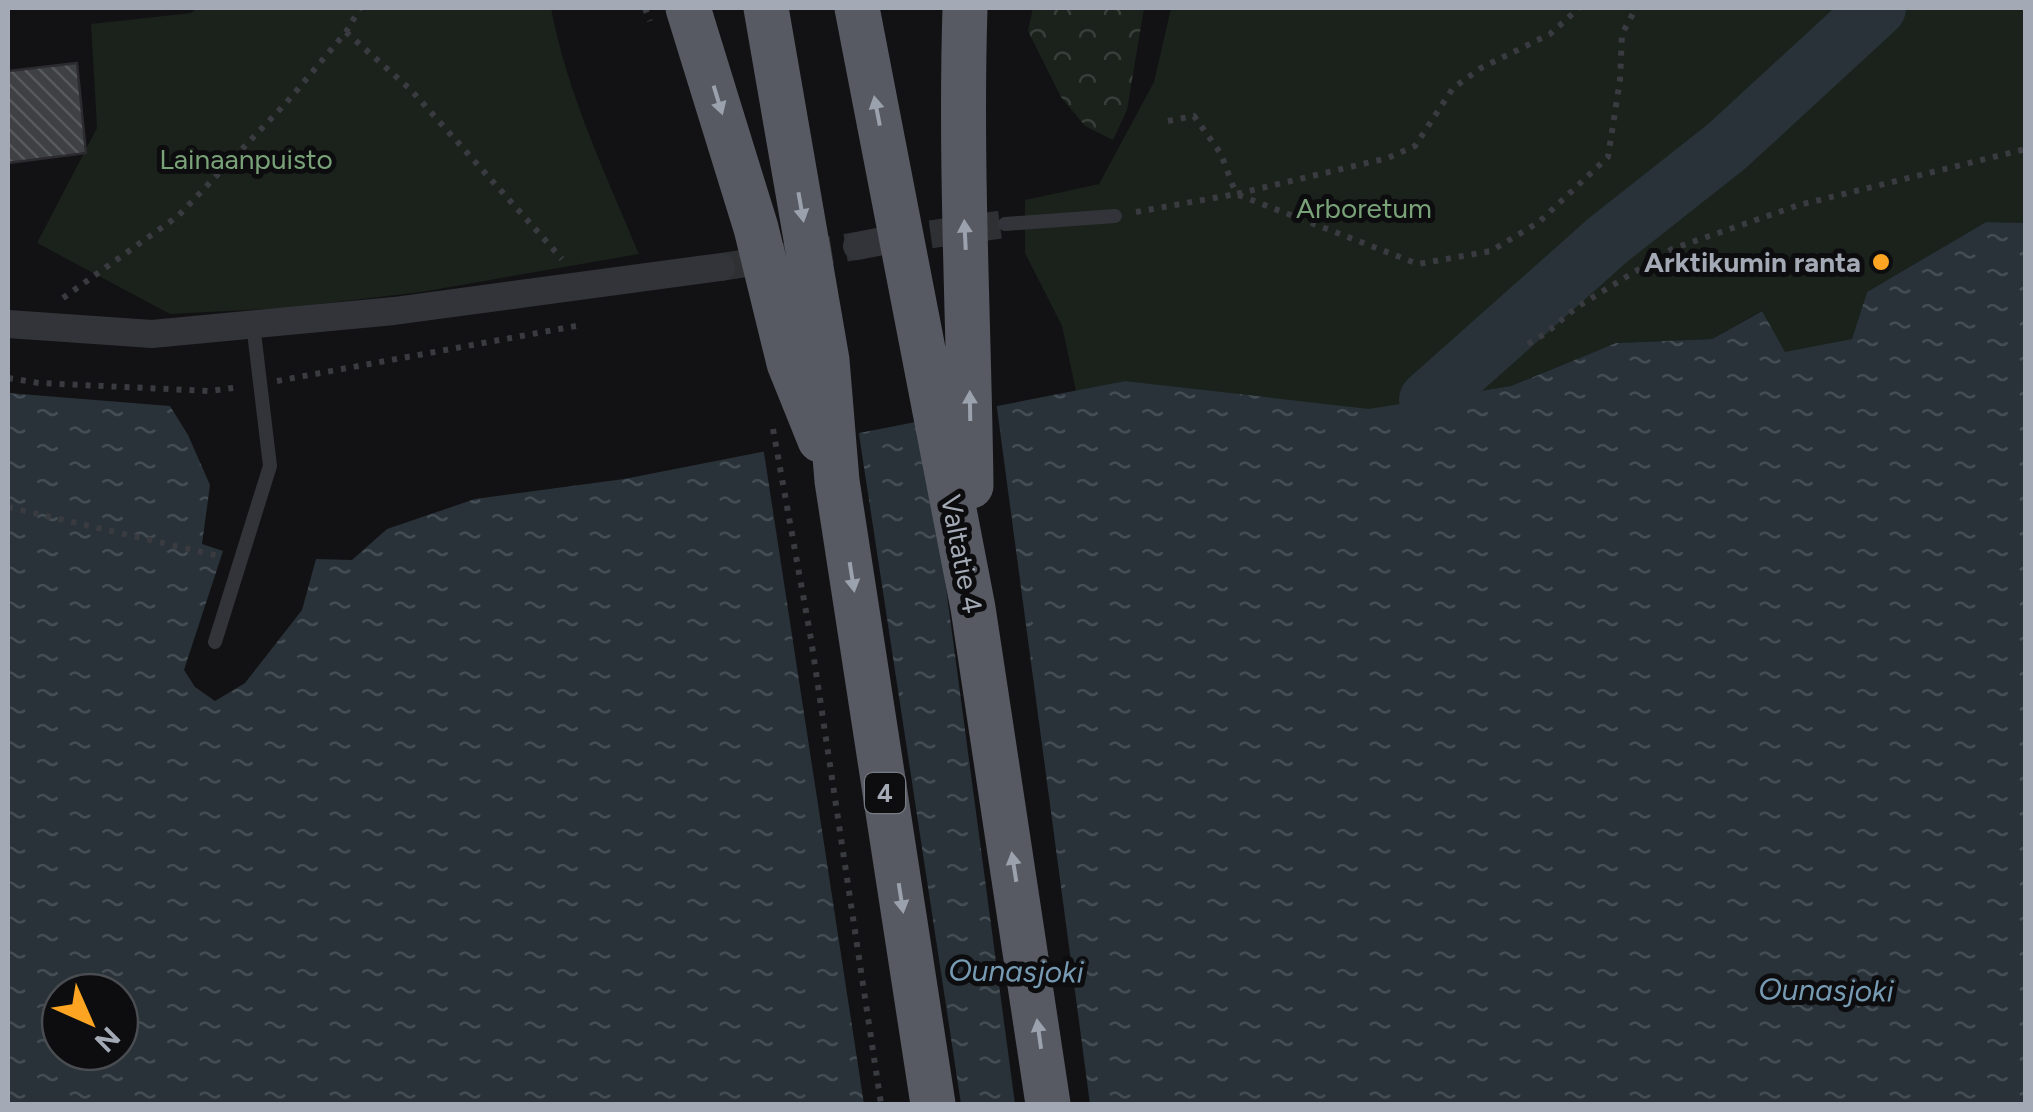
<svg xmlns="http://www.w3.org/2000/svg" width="2033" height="1112" viewBox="0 0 2033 1112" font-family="Figtree,sans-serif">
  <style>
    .forest { fill: url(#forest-crowns) }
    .park { fill: #1a221b }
    .water { fill: url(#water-ripples); fill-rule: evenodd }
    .pier { fill: #121214 }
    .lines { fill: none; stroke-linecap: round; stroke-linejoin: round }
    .river { stroke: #283238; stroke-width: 58 }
    .building { fill: url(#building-back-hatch); stroke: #2c2c30; stroke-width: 2.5 }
    .minor-tunnel { stroke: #2f3034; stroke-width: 28; stroke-dasharray: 28 14; stroke-linecap: butt }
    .path { stroke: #393b40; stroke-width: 6; stroke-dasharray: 5 8; stroke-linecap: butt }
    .service { stroke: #333439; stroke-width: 14 }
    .minor { stroke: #333439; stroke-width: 28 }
    .trunk { stroke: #575a62; stroke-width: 45 }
    .oneway { fill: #9ba2ad }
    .poi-dot { fill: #fda522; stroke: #0d0d0f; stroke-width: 4 }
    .labels { text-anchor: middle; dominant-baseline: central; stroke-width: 10; stroke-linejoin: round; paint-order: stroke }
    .shield { fill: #0d0d0f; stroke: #767b83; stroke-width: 2.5 }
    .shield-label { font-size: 25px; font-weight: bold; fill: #a3aab5 }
    .park-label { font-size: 28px; fill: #79a278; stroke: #0d0d0f }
    .poi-label { font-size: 28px; font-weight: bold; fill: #a3aab5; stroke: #0d0d0f; text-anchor: end }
    .street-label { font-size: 28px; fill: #a3aab5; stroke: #0d0d0f }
    .water-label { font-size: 30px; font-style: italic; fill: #779bb3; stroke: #0d0d0f }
  </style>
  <defs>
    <pattern id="forest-crowns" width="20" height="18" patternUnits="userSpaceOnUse" patternTransform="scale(2.5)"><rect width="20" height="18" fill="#1a221b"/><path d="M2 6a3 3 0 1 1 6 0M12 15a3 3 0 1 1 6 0" fill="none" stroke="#383f3a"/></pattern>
    <pattern id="water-ripples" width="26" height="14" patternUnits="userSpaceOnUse" patternTransform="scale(2.5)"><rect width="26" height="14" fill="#283238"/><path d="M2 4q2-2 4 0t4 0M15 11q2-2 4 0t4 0" fill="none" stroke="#444d53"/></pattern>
    <pattern id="building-back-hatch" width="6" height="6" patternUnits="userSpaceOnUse" patternTransform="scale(2.5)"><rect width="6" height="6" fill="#3e4044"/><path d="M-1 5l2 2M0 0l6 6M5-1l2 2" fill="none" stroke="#57595d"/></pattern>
  </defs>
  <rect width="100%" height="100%" fill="#121214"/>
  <path class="forest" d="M1033,8H1144L1127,110L1113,140L1085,126L1061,97L1028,31Z"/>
  <path class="park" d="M197,8H551C567,93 606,175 639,254L421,292L286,308L170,314L37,243L97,128L91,24L191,13Z
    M1171,8H2025V223L1986,222L1867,292L1852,339L1785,353L1761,311L1712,339L1616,343L1511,386L1369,410L1125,381L1076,391L1062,326L1025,253V200L1099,184L1154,82Z"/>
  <path class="water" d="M1986,222L2025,223V1104H8V393L170,406L188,435L210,485L202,544L223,551L184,670L195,687L215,701L245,683L302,610L316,559L352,560L387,529L475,499L624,479L1125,381L1369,409L1511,386L1616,343L1712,339L1762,311L1785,352L1852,339L1867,292ZM60,992H120V1052H60Z"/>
  <path class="pier" d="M996,401L1090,1104H1015L923,415Z
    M858,428L961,1104H864L763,446Z"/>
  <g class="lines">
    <path class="river" d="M1428,400L1608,240L1727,146L1877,8"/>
  </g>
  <path class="building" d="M77,63L86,153L8,163V71Z"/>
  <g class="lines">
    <path class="minor-tunnel" d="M889,240L1005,224
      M721,267L857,246"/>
    <path class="path" d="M645,8L650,21
      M346,32L411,90L562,259
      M1168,121L1194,116L1221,154L1236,194L1388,158L1415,146L1453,88L1481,68L1550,34L1579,8
      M1136,212L1236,194L1418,264L1491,251L1539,222L1608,157L1620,80L1622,34L1636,8
      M63,298L178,216L286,103L346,32L360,8
      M1528,344L1546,333L1577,307L1672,249L1799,205L2026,149
      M8,378L39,383L210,391L240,387
      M277,381L581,325
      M773,429L811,639L881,1104
      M8,507L219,556"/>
    <path class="service" d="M1005,224L1115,216
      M215,642L270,466L253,324"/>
    <path class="minor" d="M857,246L888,240
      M8,324L152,334L394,311L721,267"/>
    <path class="trunk" d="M688,8L756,228L789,363L820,440
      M766,8L827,360L837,481L933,1104
      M857,8L973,608L1048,1104
      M965,8C960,167 969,326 971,486"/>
  </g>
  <defs><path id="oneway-solid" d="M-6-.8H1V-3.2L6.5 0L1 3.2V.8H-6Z" transform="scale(2.5)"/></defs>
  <g class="oneway">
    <use href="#oneway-solid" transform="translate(718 100) rotate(73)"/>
    <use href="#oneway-solid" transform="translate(877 111) rotate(-101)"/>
    <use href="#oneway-solid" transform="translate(801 207) rotate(80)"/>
    <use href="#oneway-solid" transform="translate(965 235) rotate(-93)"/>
    <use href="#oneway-solid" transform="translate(970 406) rotate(-91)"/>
    <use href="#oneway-solid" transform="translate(852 577) rotate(81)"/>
    <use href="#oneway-solid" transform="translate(1014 867) rotate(-99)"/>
    <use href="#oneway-solid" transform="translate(901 898) rotate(81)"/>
    <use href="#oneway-solid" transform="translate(1039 1034) rotate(-98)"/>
  </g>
  <circle class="poi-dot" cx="1881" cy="262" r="10"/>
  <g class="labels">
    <rect class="shield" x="865" y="773" width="40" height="40" rx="8"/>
    <g class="shield-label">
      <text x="885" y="793">4</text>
    </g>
    <g class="park-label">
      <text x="246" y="159">Lainaanpuisto</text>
      <text x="1364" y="208">Arboretum</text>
    </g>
    <g class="poi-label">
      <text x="1861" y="262">Arktikumin ranta</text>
    </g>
    <g class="street-label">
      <text transform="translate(962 554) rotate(79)">Valtatie 4</text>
    </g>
    <g class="water-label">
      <text transform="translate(1016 971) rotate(1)">Ounasjoki</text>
      <text transform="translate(1826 990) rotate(1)">Ounasjoki</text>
    </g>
  </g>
  <rect width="2033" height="1112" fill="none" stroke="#a3aab5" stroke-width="20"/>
  <g transform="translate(90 1022) rotate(135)"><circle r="48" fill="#0d0d0f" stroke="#494c51" stroke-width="2.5"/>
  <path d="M0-8L18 38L0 25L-18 38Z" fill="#fda522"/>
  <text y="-15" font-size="28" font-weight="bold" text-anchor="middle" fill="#a3aab5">N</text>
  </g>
</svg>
